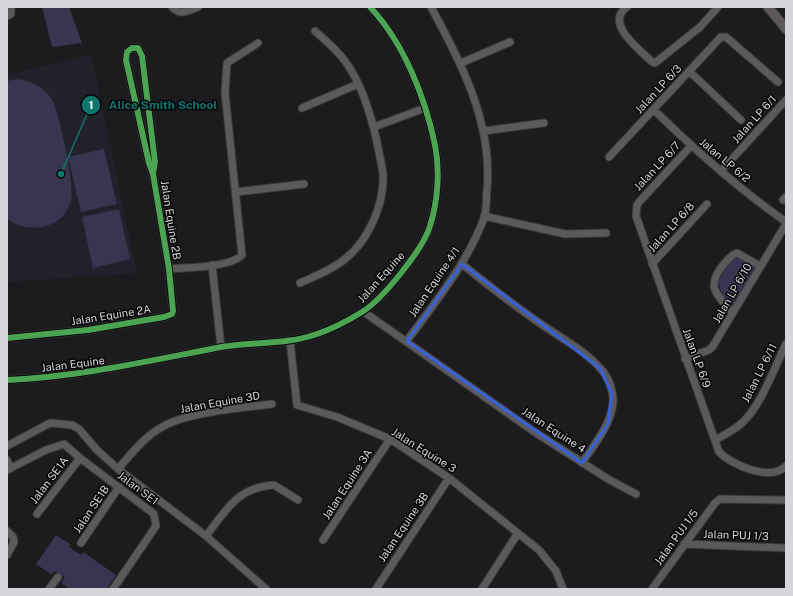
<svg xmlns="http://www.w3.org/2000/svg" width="793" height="596" viewBox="0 0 793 596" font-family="'Public Sans',sans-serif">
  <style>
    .built { fill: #22212b }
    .green { fill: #37354f }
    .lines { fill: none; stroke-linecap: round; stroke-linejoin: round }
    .minor-casing { stroke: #38383b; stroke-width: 9 }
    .major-casing { stroke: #38383b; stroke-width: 11 }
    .minor { stroke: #5a5a5c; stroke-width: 7 }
    .major { stroke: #5d585b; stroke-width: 9 }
    .cycleway-casing { stroke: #060608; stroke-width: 8 }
    .cycleway { stroke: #4ca352; stroke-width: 6 }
    .marked { fill: none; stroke: #3962d8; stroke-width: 3; stroke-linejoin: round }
    .labels { text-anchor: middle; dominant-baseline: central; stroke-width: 3; stroke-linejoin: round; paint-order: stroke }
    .street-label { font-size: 11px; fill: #d6d6da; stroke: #060608 }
    .leader { fill: none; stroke: #0f766e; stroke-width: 1.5 }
    .callout-dot { fill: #0f766e; stroke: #060608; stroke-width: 1.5 }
    .mark-label { font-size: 12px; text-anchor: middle; font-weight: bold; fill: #fff }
    .callout-label { font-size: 12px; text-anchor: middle; font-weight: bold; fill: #0f766e; stroke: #060608; stroke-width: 3; stroke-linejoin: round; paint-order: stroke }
  </style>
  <rect width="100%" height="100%" fill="#1c1c1f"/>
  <path class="built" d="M91,55L137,273L7,282V75Z"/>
  <path class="green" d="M42,7H69L82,43L52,47Z
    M18,79C28,81 39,84 46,92C49,95 52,100 54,104C60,119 75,186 71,200C64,229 29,235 7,219V81Z
    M104,149L117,204L81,212L68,157Z
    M119,209L130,259L93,268L82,217Z
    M740,257L756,268L735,308C724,299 719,291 718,277L733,259Z
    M56,535L70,544L69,547L81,555L83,552L116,575L107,589H70L61,583L65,577L55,571L52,575L36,564Z"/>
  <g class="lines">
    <g class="minor-casing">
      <path id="minor" d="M172,7C180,16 188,11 198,7
        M627,7C604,23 639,49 651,61L655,63L700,27L718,7
        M7,16L11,14V7
        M461,63L510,42
        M689,71L741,120
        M302,108L358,84
        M654,110C695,150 739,189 786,222
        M374,127L425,108
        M484,131L544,123
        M691,146L640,201L637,205L636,216L719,452C732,465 770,482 786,466
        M609,157L721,37H726L778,82
        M721,171L786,100
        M236,192L304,184
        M783,200L786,197
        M484,216L565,234L606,233
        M462,264C489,286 516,307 544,326C563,339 585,351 600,368C609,377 614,392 613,404C610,426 594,445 582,463
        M652,264L707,204
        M212,265L221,347
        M169,269C187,267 230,268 242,255L225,93L227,63L258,43
        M300,283C315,276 332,270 345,259C368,241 384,205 383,176C383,168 380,159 379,152C373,121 364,87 345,61C337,50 326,41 315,31
        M364,312L533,431L608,479L636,494
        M733,313C717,295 705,287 723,265C728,260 730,255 737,253L760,266
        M7,338L88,330L164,317L172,314L173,311L169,269L153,174L149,163L126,60L127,52L132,48H138L142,56L155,162L153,174
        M290,341L297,405L337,417L390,439L449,478L539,550L556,571L563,589
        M407,341C435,302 467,264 484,218C487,210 486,199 487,190C493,124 462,64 431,7
        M685,359L709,350L713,346L786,224
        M7,380C77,377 144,362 211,349C246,341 283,346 317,334C332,329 349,320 362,312C382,300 424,248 430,226C438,201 440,170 435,145C425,97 404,43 370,7
        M715,440C724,435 735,430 743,422C762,404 774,368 786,344
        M7,446L50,423L72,425L79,429L97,450L118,469L206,536L266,589
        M7,460L10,469
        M118,469C131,454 144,437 162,427C187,412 242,408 272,404
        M7,470L46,450L64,444L80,458L154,514L156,526L113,589
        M37,514L80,458
        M7,531L13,537L14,542L7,555
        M206,536C226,510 238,487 274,485L298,500
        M323,540L390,439
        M81,543L119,487
        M684,544L786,548
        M49,589L58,577
        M376,589L449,478
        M482,589L518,533
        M652,589L715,503L720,499L786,500"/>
    </g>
    <g class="major-casing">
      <path id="major" d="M768,7L786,29"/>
    </g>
    <use href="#minor" class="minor"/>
    <use href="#major" class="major"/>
    <g class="cycleway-casing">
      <path id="cycleway" d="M7,338L88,330L164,317L172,314L173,311L169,269L153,174L149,163L126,60L127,52L132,48H138L142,56L155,162L153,174
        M7,380C77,377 144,362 211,349C246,341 283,346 317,334C332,329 349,320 362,312C382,300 424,248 430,226C438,201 440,170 435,145C425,97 404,43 370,7"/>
    </g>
    <use href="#cycleway" class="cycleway"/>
  </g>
  <path class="marked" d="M462,264L600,368L612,394L608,424L582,463L407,341Z"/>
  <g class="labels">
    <g class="street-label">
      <text transform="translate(658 89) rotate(-47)">Jalan LP 6/3</text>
      <text transform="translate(754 119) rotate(-48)">Jalan LP 6/1</text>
      <text transform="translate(725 160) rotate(40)">Jalan LP 6/2</text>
      <text transform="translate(657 166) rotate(-47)">Jalan LP 6/7</text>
      <text transform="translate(171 220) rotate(81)">Jalan Equine 2B</text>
      <text transform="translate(671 227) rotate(-48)">Jalan LP 6/8</text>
      <text transform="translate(381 277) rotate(-48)">Jalan Equine</text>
      <text transform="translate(434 282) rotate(-56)">Jalan Equine 4/1</text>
      <text transform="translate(732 293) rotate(-60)">Jalan LP 6/10</text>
      <text transform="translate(111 315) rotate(-9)">Jalan Equine 2A</text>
      <text transform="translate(697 358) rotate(70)">Jalan LP 6/9</text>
      <text transform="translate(73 364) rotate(-7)">Jalan Equine</text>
      <text transform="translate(759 373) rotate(-63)">Jalan LP 6/11</text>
      <text transform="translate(220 402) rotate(-10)">Jalan Equine 3D</text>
      <text transform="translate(554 430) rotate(33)">Jalan Equine 4</text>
      <text transform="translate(424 450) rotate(32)">Jalan Equine 3</text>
      <text transform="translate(49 480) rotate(-53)">Jalan SE1A</text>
      <text transform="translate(347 484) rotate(-57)">Jalan Equine 3A</text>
      <text transform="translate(138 488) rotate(37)">Jalan SE1</text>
      <text transform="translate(91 509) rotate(-56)">Jalan SE1B</text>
      <text transform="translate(403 527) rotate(-56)">Jalan Equine 3B</text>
      <text transform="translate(736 535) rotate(2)">Jalan PUJ 1/3</text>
      <text transform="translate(676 537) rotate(-54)">Jalan PUJ 1/5</text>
    </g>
  </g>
  <path class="leader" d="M61 174L91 105"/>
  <g class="callout-dot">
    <circle cx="61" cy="174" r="4"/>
    <circle cx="91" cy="105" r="10"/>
  </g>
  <g class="mark-label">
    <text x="91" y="109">1</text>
  </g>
  <g class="callout-label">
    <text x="163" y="109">Alice Smith School</text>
  </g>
  <rect width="793" height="596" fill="none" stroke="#d6d6da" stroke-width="16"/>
</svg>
